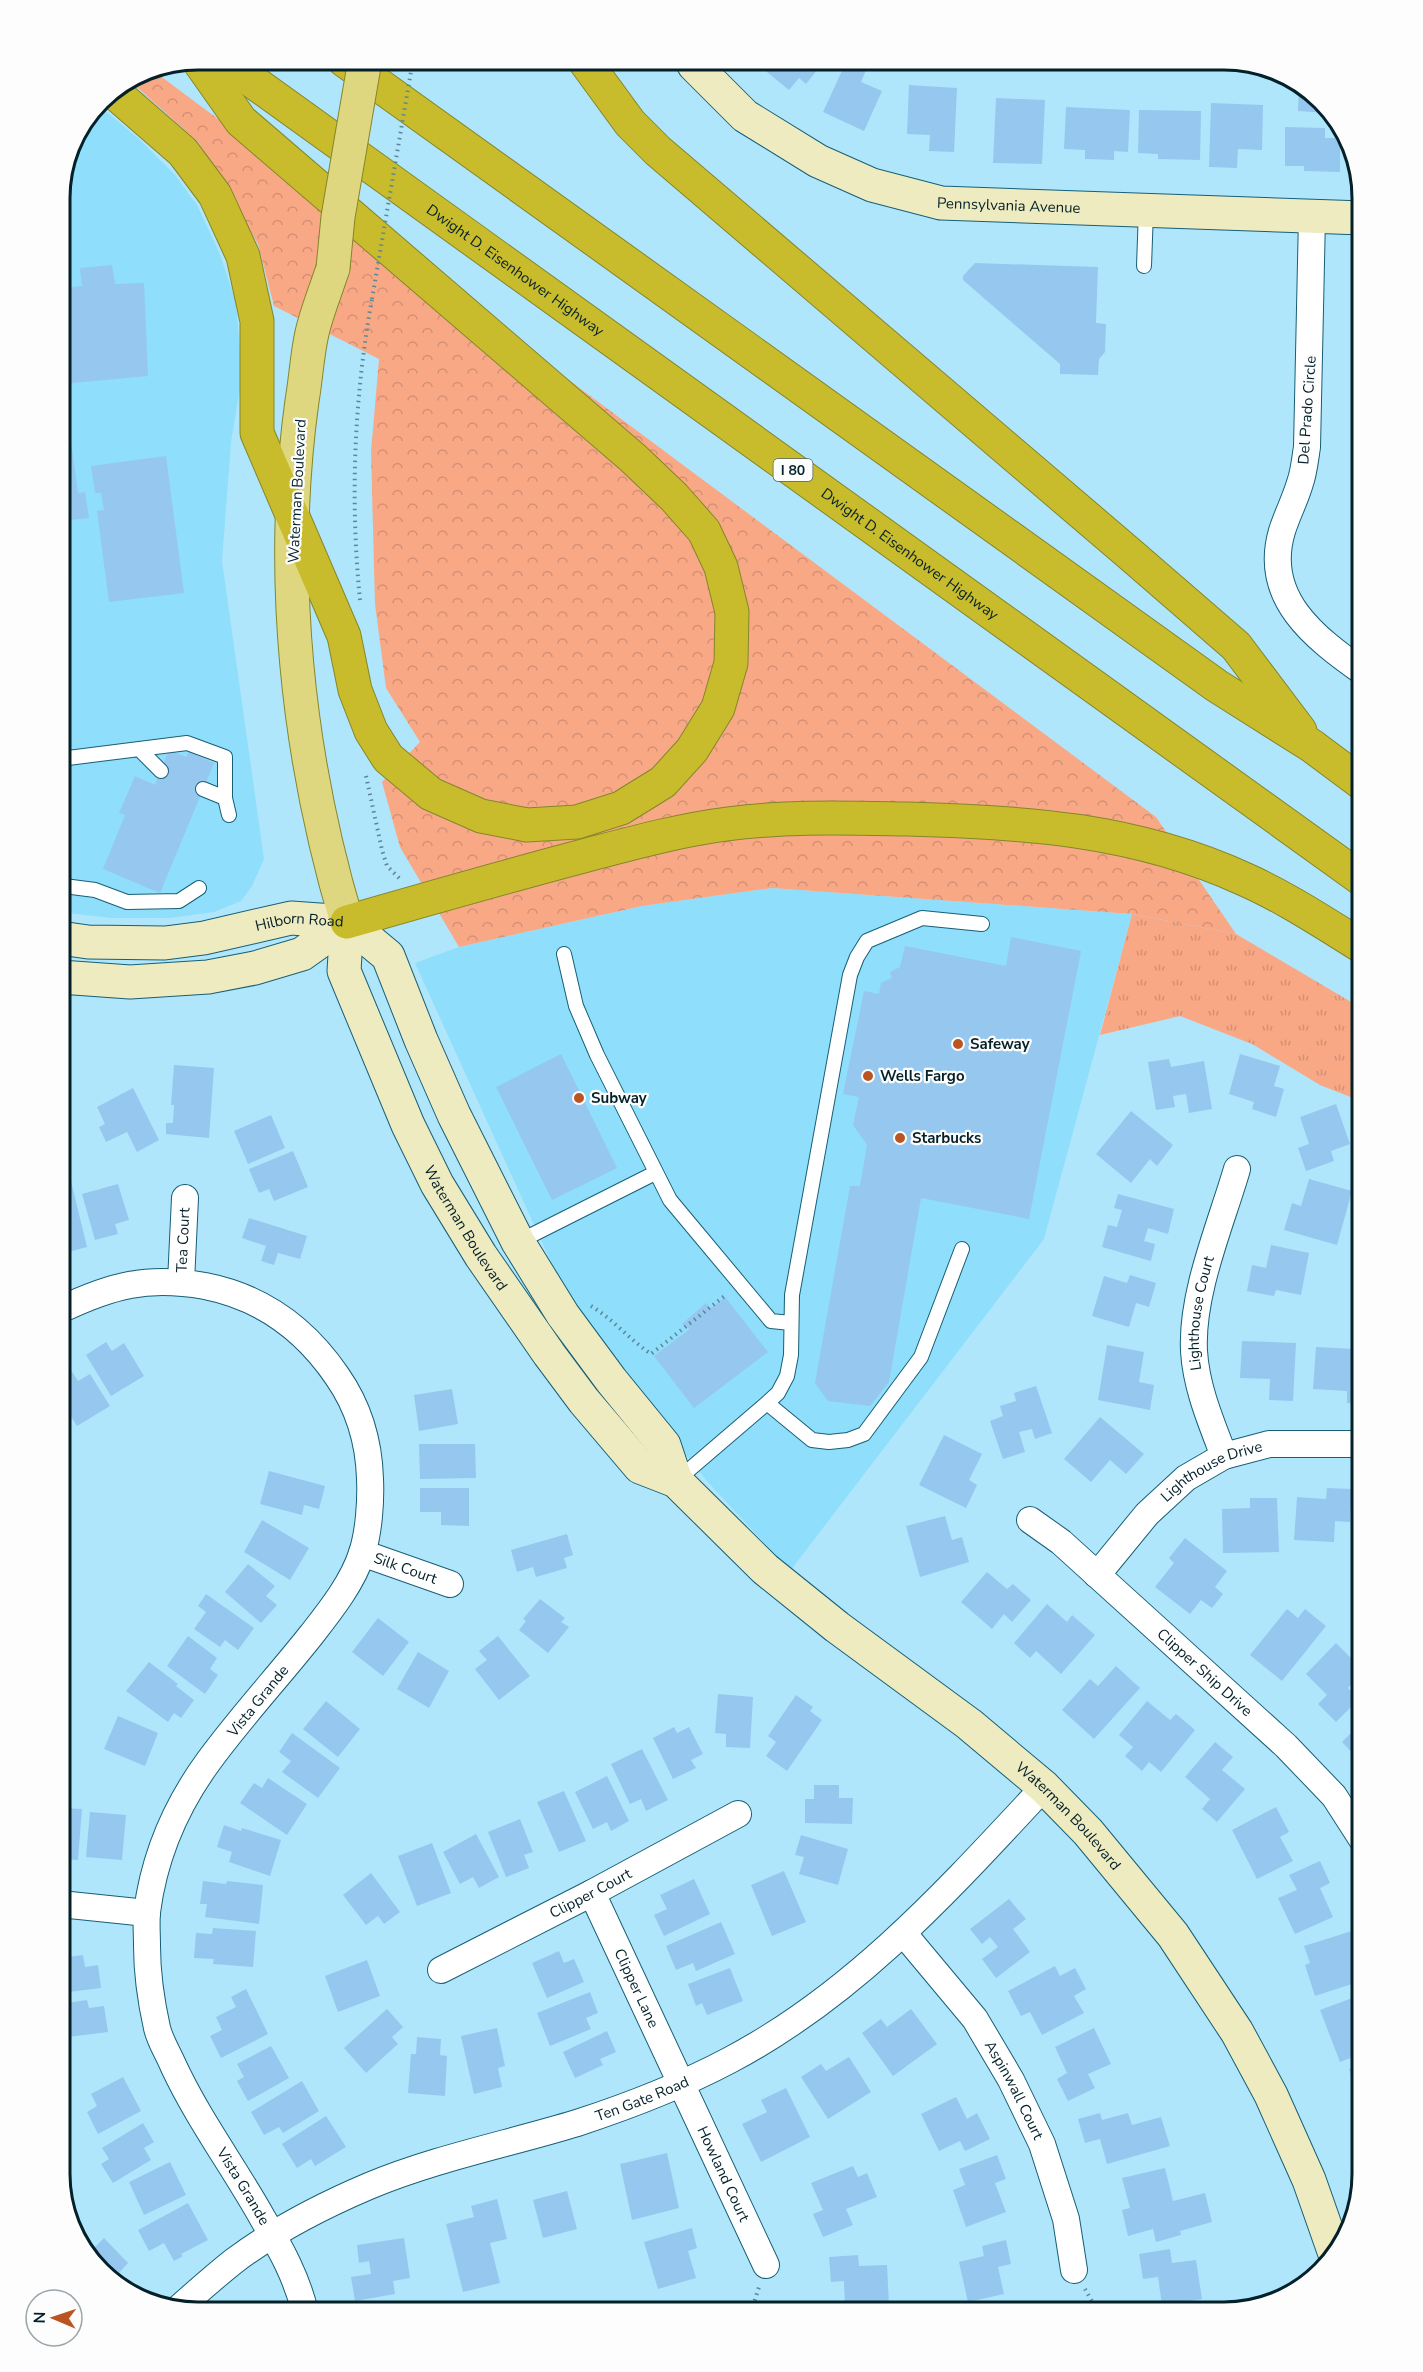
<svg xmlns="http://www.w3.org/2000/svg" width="1423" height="2372" viewBox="0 0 1423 2372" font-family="'Nunito Sans',sans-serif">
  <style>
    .built { fill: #8fdefb }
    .grass { fill: url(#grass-tufts) }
    .forest { fill: url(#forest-crowns) }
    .building { fill: #96c7ef }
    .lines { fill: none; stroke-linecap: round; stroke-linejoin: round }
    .lane-casing { stroke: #165f76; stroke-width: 16 }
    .street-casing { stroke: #165f76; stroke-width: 28 }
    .secondary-casing { stroke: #165f76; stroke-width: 35 }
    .primary-casing { stroke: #84862b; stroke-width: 35 }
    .highway-casing { stroke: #84862b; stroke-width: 35 }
    .path { stroke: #5d8797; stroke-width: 4; stroke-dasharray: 1.5 4.5; stroke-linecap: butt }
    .lane { stroke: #fff; stroke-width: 14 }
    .street { stroke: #fff; stroke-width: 26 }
    .secondary { stroke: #efebc0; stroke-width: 33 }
    .primary { stroke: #dfd780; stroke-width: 33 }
    .highway { stroke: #c9bc2c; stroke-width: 33 }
    .primary-bridge-casing { stroke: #84862b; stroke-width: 35; stroke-linecap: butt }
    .path-bridge { stroke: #5d8797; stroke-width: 4; stroke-dasharray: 1.5 4.5; stroke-linecap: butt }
    .primary-bridge { stroke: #dfd780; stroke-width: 33 }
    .poi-dot { fill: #ba5523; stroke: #fdfdfd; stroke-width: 2 }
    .labels { text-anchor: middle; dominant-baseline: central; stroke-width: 4.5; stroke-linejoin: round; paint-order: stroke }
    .shield { fill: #fdfdfd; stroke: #4f6369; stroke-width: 1.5 }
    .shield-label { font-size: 14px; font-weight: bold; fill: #04212a }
    .street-label { font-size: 15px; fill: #04212a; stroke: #fdfdfd }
    .poi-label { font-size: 15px; font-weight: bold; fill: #04212a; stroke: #fdfdfd; text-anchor: start }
    .rim { fill: none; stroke: #04212a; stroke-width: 3 }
  </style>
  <defs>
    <pattern id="grass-tufts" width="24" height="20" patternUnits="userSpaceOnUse" patternTransform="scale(1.5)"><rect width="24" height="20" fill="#f9a886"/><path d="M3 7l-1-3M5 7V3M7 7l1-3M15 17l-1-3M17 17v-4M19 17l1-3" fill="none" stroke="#d49074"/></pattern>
    <pattern id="forest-crowns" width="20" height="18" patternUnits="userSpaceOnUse" patternTransform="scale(1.5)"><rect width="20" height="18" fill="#f9a886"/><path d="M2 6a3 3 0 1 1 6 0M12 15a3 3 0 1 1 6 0" fill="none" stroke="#d49074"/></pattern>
  </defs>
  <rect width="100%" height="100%" fill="#b0e6fb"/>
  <path class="built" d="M98,105L139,139L175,175L197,205L219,252L236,302L242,376L231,442L222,561L264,859L252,886L241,901L214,912L170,918H111L60,912V190L71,145Z
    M772,888L1132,914L1044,1239L790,1571L706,1480L575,1315L415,963L459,947L642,906Z"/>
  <path class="grass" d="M1132,914L1236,934L1363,1009V1102L1320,1085L1252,1044L1180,1016L1100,1035Z"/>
  <path class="forest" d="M151,69L1156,817L1236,934L1132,914L772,888L642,906L459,947L400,847L382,782L420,742L386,688L375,604L371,452L379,359L274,306L258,244L198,142L130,81Z"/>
  <path class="building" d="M752,60H825L806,84L799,78L789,90Z
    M846,62L866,70L861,82L882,91L864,131L823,112Z
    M1299,83L1302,84L1327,113L1298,111Z
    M909,85L957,88L954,152L929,151L930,135L907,134Z
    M996,98L1045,100L1042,164L993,163Z
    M1211,103L1263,105L1262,150L1238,149L1237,168L1209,167Z
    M1066,107L1130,110L1128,152L1114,151V160L1085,159V150L1064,149Z
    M1139,110L1201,111L1200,160L1158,159V154L1138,153Z
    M1285,127L1325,128V138H1340V172L1304,171V166H1285Z
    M975,263L1098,267L1096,323L1106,324L1105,352L1099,359L1098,375L1060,374V364L963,280V276Z
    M112,265L115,284L144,283L148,376L61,384L60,288L82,286L80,268Z
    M71,441L78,493L85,492L89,518L60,521V442Z
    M166,456L184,593L109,602L97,511L104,510L101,493H95L91,466Z
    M169,750L186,757L189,752L214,763L160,893L103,869L125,815L119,813L135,776L155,785Z
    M1011,937L1081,951L1029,1219L921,1198L889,1382L870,1406L828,1401L815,1383L850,1186H860L867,1145L853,1125L859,1097L843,1094L864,991L879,994L881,983L892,978L890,972L900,967L905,946L1006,966Z
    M561,1054L617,1168L552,1200L496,1087Z
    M1240,1054L1280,1066L1274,1086L1284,1089L1276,1117L1252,1109L1254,1102L1229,1094Z
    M1169,1059L1171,1067L1204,1061L1212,1109L1189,1113L1186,1094L1173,1096L1175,1107L1156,1110L1148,1062Z
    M174,1065L214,1068L209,1138L166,1134V1123H173L174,1105H171Z
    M133,1088L159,1140L137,1152L127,1132L106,1142L99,1127L105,1124L97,1107Z
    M1336,1104L1350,1144L1331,1151L1334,1161L1306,1171L1298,1148L1309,1144L1300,1117Z
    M1131,1111L1173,1145L1157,1166L1150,1159L1131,1183L1096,1154Z
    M271,1115L285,1148L248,1164L234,1131Z
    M293,1151L308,1187L274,1201L269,1189L259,1193L249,1169Z
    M1309,1179L1352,1191L1337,1245L1284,1230L1292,1203L1301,1206Z
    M71,1181L87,1247L60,1254V1184Z
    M118,1184L129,1220L115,1224L118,1234L95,1240L82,1194Z
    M1118,1194L1174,1209L1168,1234L1148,1228L1144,1241L1155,1244L1151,1261L1102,1247L1108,1225L1117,1227L1122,1210L1114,1208Z
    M249,1218L307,1236L300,1259L278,1253L274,1265L261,1261L266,1246L242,1238Z
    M1271,1245L1309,1253L1301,1295L1276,1290L1274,1296L1247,1291L1252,1265L1266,1268Z
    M1130,1275L1156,1283L1149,1307L1136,1303L1129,1327L1092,1316L1104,1276L1127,1283Z
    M725,1297L768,1352L694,1408L654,1356L690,1329L682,1324L706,1303L711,1308Z
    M1242,1341L1296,1343L1293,1401L1269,1400L1270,1379L1240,1378Z
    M106,1342L112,1351L124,1343L144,1376L111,1396L86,1355Z
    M1107,1345L1144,1352L1139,1382L1154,1385L1150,1410L1098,1400Z
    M1316,1347L1355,1349L1353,1370L1363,1371V1404L1347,1403V1391L1313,1389Z
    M67,1364L78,1381L90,1374L110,1406L77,1426L60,1399V1368Z
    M1036,1386L1052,1433L1035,1439L1032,1429L1019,1432L1025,1452L1003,1459L990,1421L1003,1416L1000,1406L1016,1401L1014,1393Z
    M452,1389L458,1424L419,1431L414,1395Z
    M1100,1417L1144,1454L1126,1474L1110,1460L1091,1482L1064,1459Z
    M944,1435L982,1454L969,1480L977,1485L966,1508L919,1485Z
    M419,1444H475L476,1478L420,1479Z
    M269,1471L325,1486L319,1509L304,1505L302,1515L260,1504Z
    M420,1488H469V1526L441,1525V1512H420Z
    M1327,1488L1352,1489L1350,1522L1335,1521L1334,1542L1294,1540L1297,1497L1326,1499Z
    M1250,1498H1277L1279,1552L1223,1553L1222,1509L1250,1508Z
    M945,1516L952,1540L962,1537L969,1562L920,1577L906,1526Z
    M262,1520L309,1548L290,1580L244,1552Z
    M567,1534L573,1555L564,1558L567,1568L536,1577L533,1567L517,1572L511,1550Z
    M1185,1538L1227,1571L1215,1587L1223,1594L1212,1608L1201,1600L1190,1614L1155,1587L1174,1563L1169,1558Z
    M248,1564L275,1586L266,1596L277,1605L261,1623L225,1592Z
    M987,1572L1007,1589L1013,1584L1031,1600L1012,1622L1004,1614L992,1629L961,1602Z
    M206,1594L254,1628L238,1650L225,1640L220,1647L194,1629L206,1612L198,1606Z
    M540,1599L565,1618L561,1622L569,1627L548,1653L519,1630L526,1621L523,1619Z
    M1047,1604L1067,1622L1072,1615L1095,1635L1061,1674L1036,1651L1030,1658L1014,1643Z
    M1287,1609L1298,1618L1305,1609L1326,1626L1282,1681L1250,1655Z
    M378,1618L409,1642L383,1676L352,1652Z
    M188,1636L217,1658L210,1669L218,1675L205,1694L167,1666Z
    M498,1636L530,1676L499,1700L475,1669L487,1660L479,1651Z
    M1336,1643L1363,1670L1348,1688L1359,1699L1336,1722L1318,1704L1327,1695L1306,1674Z
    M418,1652L449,1671L429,1708L397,1689Z
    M149,1662L178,1684L176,1686L194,1700L181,1718L174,1713L168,1722L126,1691Z
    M1116,1666L1140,1688L1094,1739L1062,1710L1090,1679L1098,1686Z
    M718,1694L753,1697L750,1748L726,1747V1734L715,1733Z
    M796,1695L813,1707L810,1711L822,1720L787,1771L766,1756L776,1742L768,1736Z
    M326,1701L360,1729L338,1757L303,1729Z
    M1147,1701L1170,1720L1176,1714L1195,1730L1161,1772L1149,1762L1142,1771L1125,1756L1133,1747L1119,1735Z
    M118,1716L158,1733L145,1766L104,1749Z
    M1363,1721V1756L1359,1760L1342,1742Z
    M674,1727L677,1733L689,1727L703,1754L691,1760L696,1768L673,1779L653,1738Z
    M292,1733L340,1768L318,1798L282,1772L291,1761L279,1752Z
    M1215,1742L1233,1757L1222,1770L1245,1789L1217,1822L1202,1809L1210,1799L1185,1777Z
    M642,1749L668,1800L646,1811L641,1799L630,1804L611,1764Z
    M607,1776L629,1821L611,1831L607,1822L593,1829L575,1792Z
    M268,1778L307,1804L287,1835L240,1803L254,1783L262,1788Z
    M814,1785H839V1798H853L852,1824L805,1823V1799H814Z
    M564,1791L586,1841L559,1852L537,1802Z
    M1276,1807L1289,1832L1280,1837L1293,1861L1257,1879L1232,1830Z
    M60,1808L82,1809L78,1860L60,1859Z
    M90,1812L126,1815L122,1860L86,1857Z
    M520,1819L533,1852L524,1855L529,1868L506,1877L488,1832Z
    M224,1825L241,1831L242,1828L281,1840L270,1876L229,1862L232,1852L217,1847Z
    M476,1834L499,1877L479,1888L473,1877L460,1884L443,1852Z
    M801,1835L848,1849L838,1885L799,1874L804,1857L795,1855Z
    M432,1843L451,1893L417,1906L398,1856Z
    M1320,1861L1330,1883L1320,1888L1333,1917L1295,1934L1278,1898L1297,1890L1289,1875Z
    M784,1871L806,1922L772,1936L751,1885Z
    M371,1873L400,1912L384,1924L378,1916L366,1925L343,1895Z
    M694,1879L710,1914L664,1936L654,1915L667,1909L660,1895Z
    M203,1881L226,1884L227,1881L263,1885L259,1924L205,1917L207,1904H200Z
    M1009,1899L1026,1919L1013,1929L1030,1952L996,1978L982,1959L998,1947L990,1937L982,1944L970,1929Z
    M721,1922L735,1954L696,1971L693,1963L676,1970L666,1946Z
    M213,1928L256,1931L253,1967L213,1964L214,1959L194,1958L196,1933L212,1934Z
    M1352,1931L1359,1955L1351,1958L1358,1982L1315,1996L1305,1965L1310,1963L1304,1946Z
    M559,1951L564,1963L574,1959L584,1982L547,1998L532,1963Z
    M83,1955L85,1967L98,1965L101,1988L60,1993V1958Z
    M367,1960L380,1996L338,2012L325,1976Z
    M1055,1966L1060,1976L1075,1968L1086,1989L1074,1996L1084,2013L1042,2035L1030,2012L1021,2016L1008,1991Z
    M730,1968L743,2001L707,2015L702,2003L696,2006L688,1984Z
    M246,1989L268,2034L221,2058L210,2036L222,2030L216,2017L236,2007L231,1997Z
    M590,1992L598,2013L586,2018L591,2029L550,2046L537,2013Z
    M1363,1994V2053L1340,2062L1320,2010Z
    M87,2000L89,2008L104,2006L108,2032L60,2038V2004Z
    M387,2009L403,2027L392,2037L398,2044L366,2073L344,2048Z
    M911,2009L937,2044L893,2076L862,2033L881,2019L887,2027Z
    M497,2028L505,2066L498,2068L502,2087L474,2094L461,2036Z
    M1094,2028L1111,2064L1088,2074L1095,2088L1068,2101L1057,2079L1067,2073L1055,2047Z
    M607,2031L616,2052L600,2059L603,2065L575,2078L563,2052Z
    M417,2037L441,2039L440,2055L447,2056L445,2096L408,2093L411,2054H416Z
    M271,2046L289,2078L248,2101L237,2081L244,2077L237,2064Z
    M849,2057L871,2092L828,2119L801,2077L821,2064L826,2071Z
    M1363,2065V2108L1349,2069Z
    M123,2077L141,2111L98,2134L87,2112L97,2106L91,2094Z
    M302,2081L319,2111L283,2133L279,2127L264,2135L251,2112Z
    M786,2088L810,2137L761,2162L742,2124L767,2112L761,2100Z
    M956,2097L967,2119L977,2113L990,2139L965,2151L960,2141L939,2151L921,2114Z
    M1100,2113L1102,2120L1128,2113L1132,2125L1161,2117L1170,2146L1107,2164L1100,2139L1085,2143L1078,2119Z
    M326,2116L346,2147L315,2166L311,2159L297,2168L282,2144Z
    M143,2123L154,2142L144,2148L151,2160L113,2183L101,2164L109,2159L102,2148Z
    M667,2153L679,2208L632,2220L620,2164Z
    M997,2155L1006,2179L995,2183L1006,2212L966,2227L953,2190L965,2185L959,2169Z
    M170,2162L186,2195L144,2215L129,2182Z
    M853,2166L858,2177L867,2173L877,2197L846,2209L853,2225L823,2237L813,2214L823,2210L811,2183Z
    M1165,2168L1173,2201L1205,2193L1212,2222L1180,2231L1181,2235L1156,2242L1153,2229L1128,2236L1122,2210L1130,2208L1122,2178Z
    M567,2191L577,2229L543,2238L533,2200Z
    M497,2199L507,2239L490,2243L500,2283L463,2292L446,2224L474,2217L471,2206Z
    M188,2203L208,2240L181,2254L183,2256L174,2261L164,2243L149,2251L138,2230Z
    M692,2228L697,2248L688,2251L696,2278L658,2289L644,2242Z
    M104,2238L128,2263L118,2274L124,2281L119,2286L90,2252Z
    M404,2238L410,2278L393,2281L395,2294L355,2301L351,2277L371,2274L369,2261L359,2263L357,2245Z
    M1006,2240L1011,2264L998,2267L1004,2294L968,2302L959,2262L984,2256L982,2246Z
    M1170,2249L1172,2263L1196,2260L1202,2299L1162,2305L1158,2277L1143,2279L1139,2254Z
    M858,2255L859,2266L887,2265L889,2305L845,2308L844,2281L831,2282L829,2257Z"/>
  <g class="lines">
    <g class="lane-casing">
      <path id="lane" d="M1144,266L1146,211
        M140,750L161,771
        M60,759L187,743L225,757V798L229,815
        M203,789L225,798
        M64,886L95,890L127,902L179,901L199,888
        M60,909L64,886L60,872
        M564,954L576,1006L597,1055L670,1200L771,1321L791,1323
        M518,1242L655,1173
        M767,1403L812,1440L829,1442L848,1440L864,1434L921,1357L962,1249
        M676,1481L767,1403L778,1393L787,1376L791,1355L792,1295L850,975L857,957L867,941L922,918L982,924"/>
    </g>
    <g class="street-casing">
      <g id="street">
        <path d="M1312,216L1307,447C1305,459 1304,472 1300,483C1295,500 1287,515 1282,531C1262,598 1315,638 1363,672"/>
        <path id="s1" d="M181,1282L185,1198"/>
        <path id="s2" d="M60,1310C112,1285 147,1276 205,1286C261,1297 305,1329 337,1376C358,1406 369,1442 370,1479C371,1500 369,1532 362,1553C353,1582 330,1611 312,1634C278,1677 240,1718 208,1762C176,1806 154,1858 147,1912C146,1923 147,1935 147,1946C147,1973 151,2001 157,2028C160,2041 168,2053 173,2065C198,2119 234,2167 263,2219C281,2249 297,2278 305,2312"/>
        <path id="s3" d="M1224,1456C1211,1422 1196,1387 1194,1351C1191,1293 1221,1224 1237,1169"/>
        <path id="s4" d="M1030,1520L1061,1542L1286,1746L1334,1796L1363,1841"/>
        <path id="s5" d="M362,1553L450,1584"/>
        <path id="s6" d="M1097,1575L1147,1514L1186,1478L1224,1456L1269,1444H1363"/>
        <path id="s7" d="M592,1893L766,2265"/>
        <path d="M60,1904L147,1913"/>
        <path id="s8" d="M904,1934L975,2019L1011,2080L1042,2144L1066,2219L1074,2270"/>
        <path id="s9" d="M441,1970L592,1893L738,1814"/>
        <path id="s10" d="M179,2308C197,2292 215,2276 234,2261C275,2230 322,2206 369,2186C436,2158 508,2144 577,2123C629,2106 681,2086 730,2060C855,1994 949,1889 1044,1787"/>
      </g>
    </g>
    <g class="secondary-casing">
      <g id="secondary">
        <path id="s11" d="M694,65L745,116L818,161L872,185L941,203L1363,218"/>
        <path id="s12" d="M347,922L344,971L408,1125L437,1184L481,1256L549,1354L584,1401L640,1467L676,1481L765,1569L837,1627L969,1724L1044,1787L1088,1832L1173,1935L1237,2032L1271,2095L1309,2180L1335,2254"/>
        <path d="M347,922L388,956L421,1040L454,1115L518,1242L563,1315L611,1380L664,1445L676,1481"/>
        <path id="s13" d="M60,938L88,942L165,943L204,938L291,918L347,922"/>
        <path d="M60,977L130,982L208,977L255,968L302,954L347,922"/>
      </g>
    </g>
    <g class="primary-casing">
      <path id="primary" d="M333,268C326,290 317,311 312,333C307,355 306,378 302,401C278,574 297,755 347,922"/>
    </g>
    <g class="highway-casing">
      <g id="highway">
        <path id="s14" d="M223,60L1363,880"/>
        <path d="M344,60L1217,686L1312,746L1363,784"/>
        <path d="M584,60L630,123L658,151L1131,555L1236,646L1300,731"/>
        <path d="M114,92L183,152L215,195L243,256L257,321V433L344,636L355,690L371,731L388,758L431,794L481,816L527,825L577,822L621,808L663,782L692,750L718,708L731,663L732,612L721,567L704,531L674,497L633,458L241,121L198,60"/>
        <path d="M347,922C427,899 507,876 587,855C633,843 680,830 727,824C787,816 846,818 907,819C1024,822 1135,829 1244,879C1285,897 1324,923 1363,947"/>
      </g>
    </g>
    <path class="path" d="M360,600C350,500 354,398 372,299
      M366,776L382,850L387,866L401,880
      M591,1306C613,1319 630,1340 651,1354L727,1294
      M1085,2289L1098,2312
      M751,2312L759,2287"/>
    <use href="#lane" class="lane"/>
    <use href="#street" class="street"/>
    <use href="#secondary" class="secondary"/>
    <use href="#primary" class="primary"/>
    <use href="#highway" class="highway"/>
    <g class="primary-bridge-casing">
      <path id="primary-bridge" d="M333,268L338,217L365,60"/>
    </g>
    <path class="path-bridge" d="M372,299L413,60"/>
    <use href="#primary-bridge" class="primary-bridge"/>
  </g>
  <g class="poi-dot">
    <circle cx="958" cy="1044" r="6"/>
    <circle cx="868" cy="1076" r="6"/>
    <circle cx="579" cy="1098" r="6"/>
    <circle cx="900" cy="1138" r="6"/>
  </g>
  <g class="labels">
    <rect class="shield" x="773.5" y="459" width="39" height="22" rx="4.5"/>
    <g class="shield-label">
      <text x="793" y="470">I 80</text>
    </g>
    <g class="street-label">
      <text stroke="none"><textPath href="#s11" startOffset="356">Pennsylvania Avenue</textPath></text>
      <text stroke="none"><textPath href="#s14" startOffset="360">Dwight D. Eisenhower Highway</textPath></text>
      <text transform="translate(1307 410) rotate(-86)">Del Prado Circle</text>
      <text transform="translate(297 491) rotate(-87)">Waterman Boulevard</text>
      <text stroke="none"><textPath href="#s14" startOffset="846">Dwight D. Eisenhower Highway</textPath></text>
      <text stroke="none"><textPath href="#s13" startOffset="242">Hilborn Road</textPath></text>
      <text stroke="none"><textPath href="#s12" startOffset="334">Waterman Boulevard</textPath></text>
      <text stroke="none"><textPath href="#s1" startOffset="42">Tea Court</textPath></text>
      <text stroke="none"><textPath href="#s3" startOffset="148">Lighthouse Court</textPath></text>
      <text stroke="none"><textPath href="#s6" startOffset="158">Lighthouse Drive</textPath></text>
      <text stroke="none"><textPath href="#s5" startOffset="46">Silk Court</textPath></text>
      <text stroke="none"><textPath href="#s4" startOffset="232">Clipper Ship Drive</textPath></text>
      <text transform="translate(258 1701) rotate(-51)">Vista Grande</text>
      <text stroke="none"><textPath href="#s12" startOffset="1186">Waterman Boulevard</textPath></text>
      <text stroke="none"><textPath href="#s9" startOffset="168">Clipper Court</textPath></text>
      <text stroke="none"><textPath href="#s7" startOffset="105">Clipper Lane</textPath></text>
      <text stroke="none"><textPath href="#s8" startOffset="192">Aspinwall Court</textPath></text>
      <text stroke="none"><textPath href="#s10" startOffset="514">Ten Gate Road</textPath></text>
      <text stroke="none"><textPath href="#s7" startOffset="310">Howland Court</textPath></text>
      <text stroke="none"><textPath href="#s2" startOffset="1220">Vista Grande</textPath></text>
    </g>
    <g class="poi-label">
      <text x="970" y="1044">Safeway</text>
      <text x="880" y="1076">Wells Fargo</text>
      <text x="591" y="1098">Subway</text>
      <text x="912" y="1138">Starbucks</text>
    </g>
  </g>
  <path d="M0 0H1423V2372H0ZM198 70H1224A128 128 0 0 1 1352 198V2174A128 128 0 0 1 1224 2302H198A128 128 0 0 1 70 2174V198A128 128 0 0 1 198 70Z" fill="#fdfdfd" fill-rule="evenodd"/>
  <path class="rim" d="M198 70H1224A128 128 0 0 1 1352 198V2174A128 128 0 0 1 1224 2302H198A128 128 0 0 1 70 2174V198A128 128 0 0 1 198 70Z"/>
  <g transform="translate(54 2318) rotate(272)"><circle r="28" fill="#fdfdfd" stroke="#99a5a9" stroke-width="1.5"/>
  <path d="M0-4.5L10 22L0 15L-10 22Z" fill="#ba5523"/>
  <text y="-9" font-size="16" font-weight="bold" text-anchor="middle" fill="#04212a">N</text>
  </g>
</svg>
